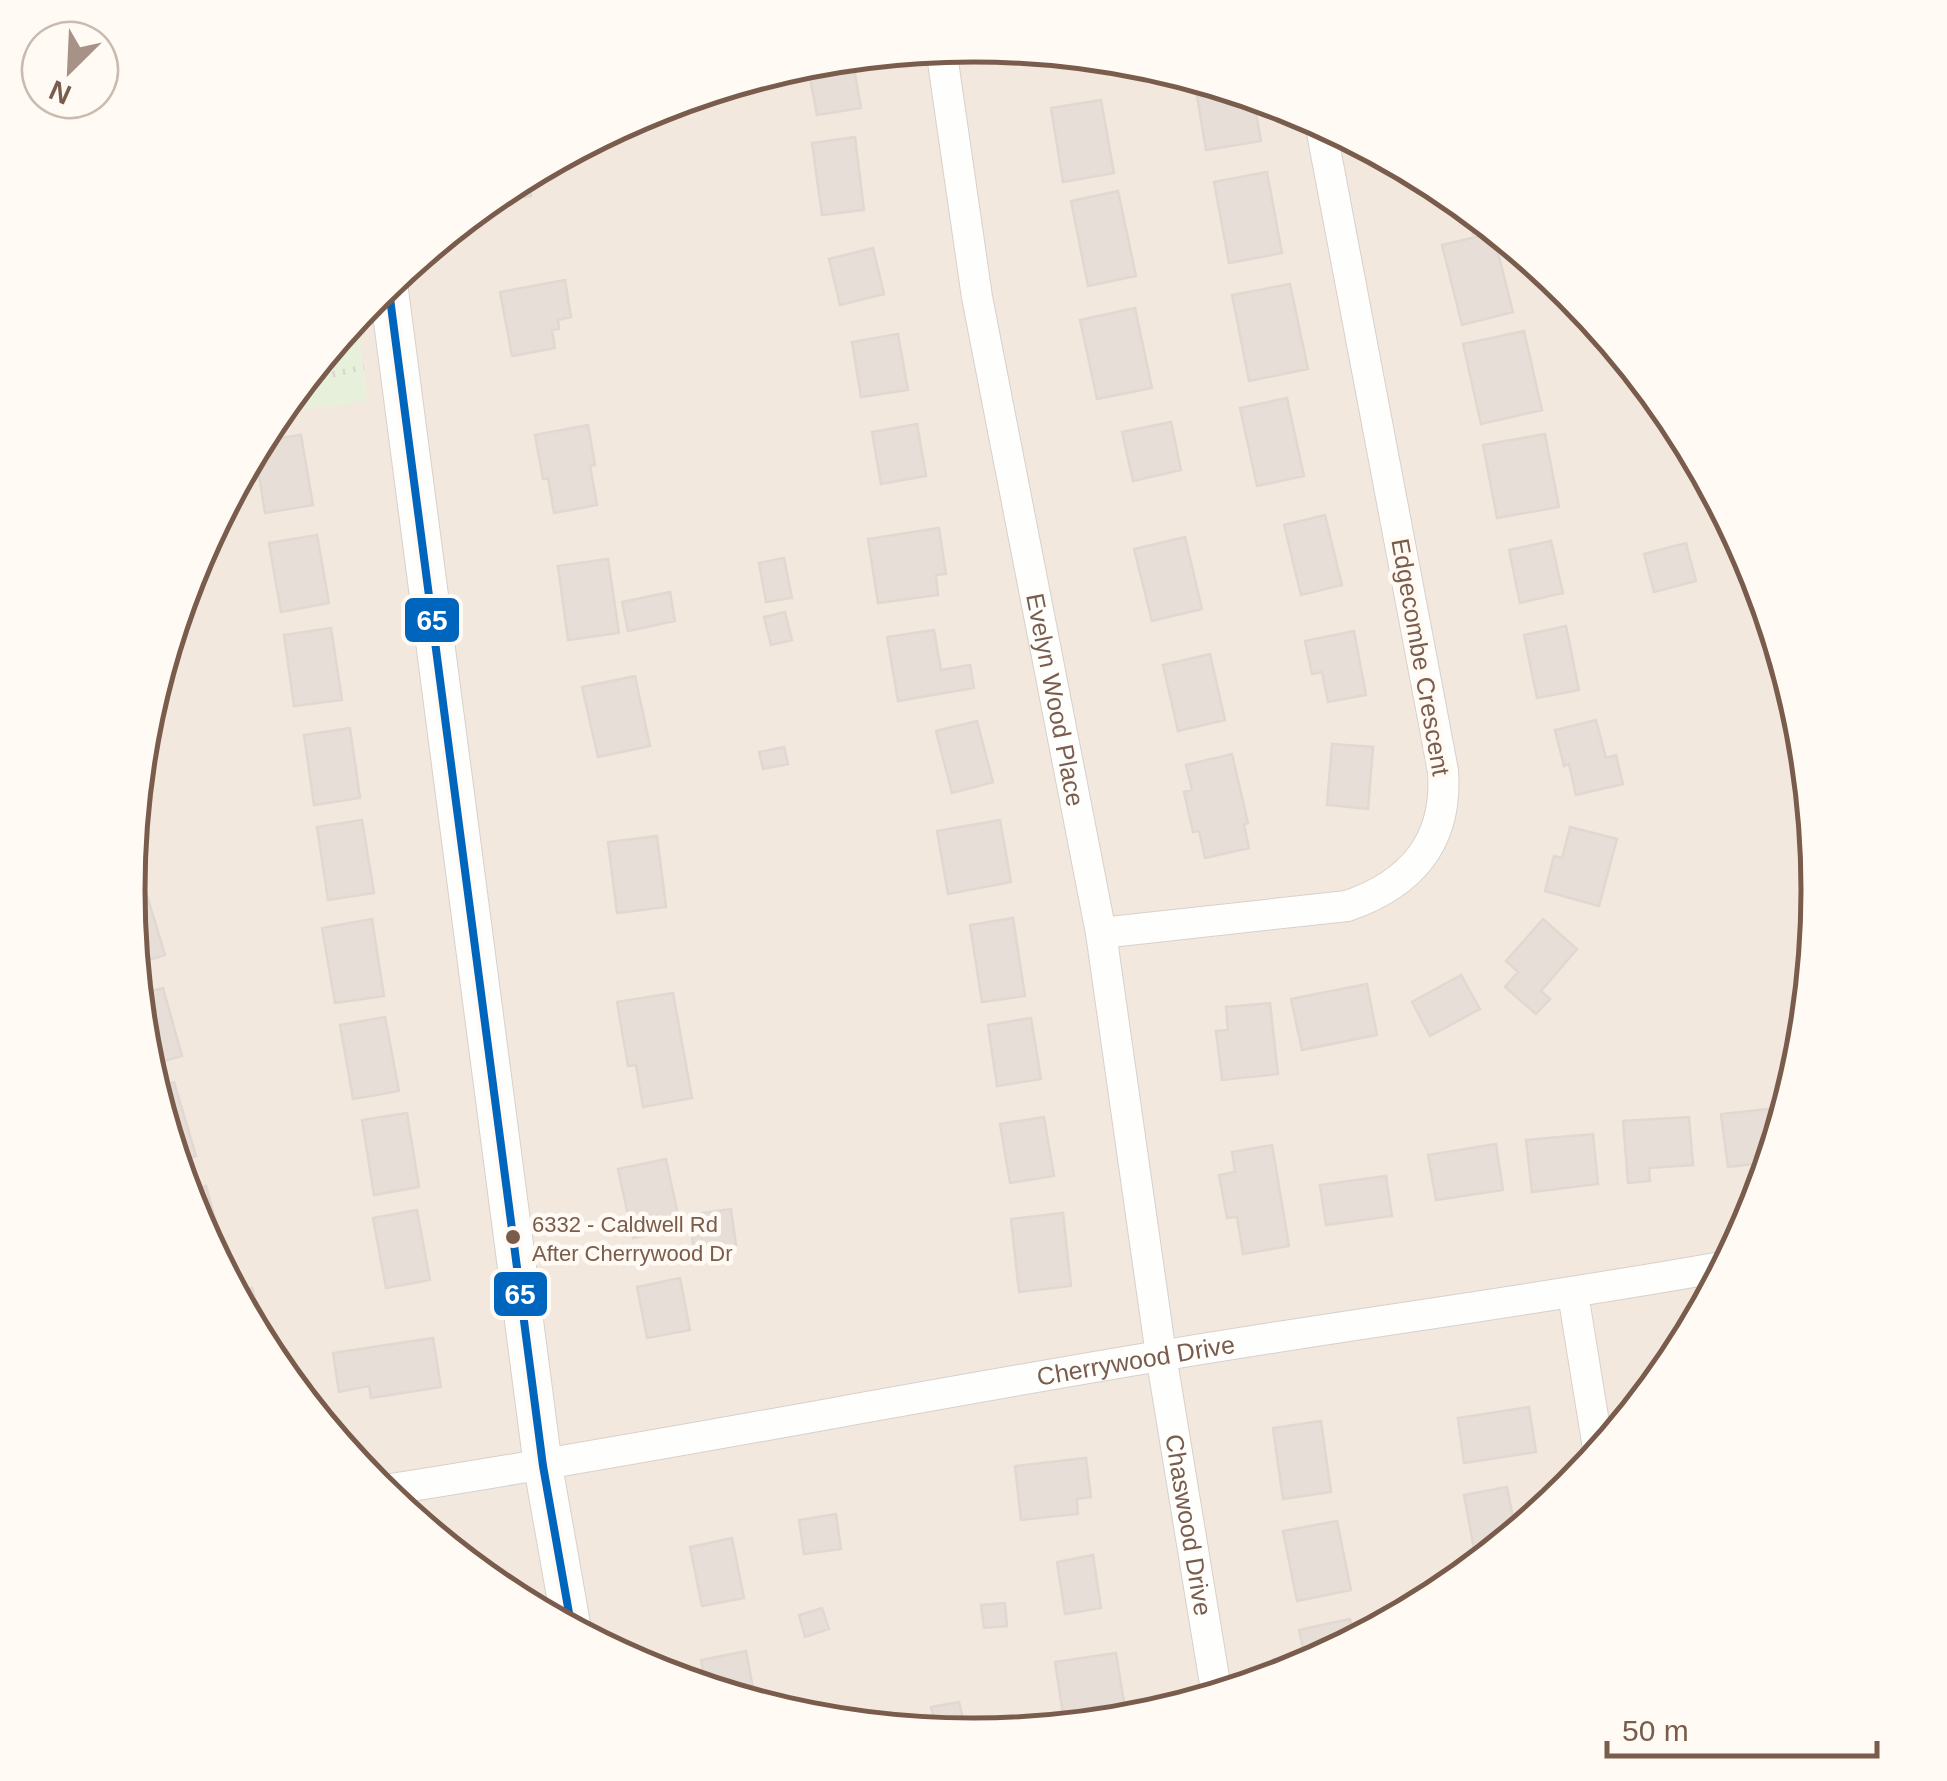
<svg xmlns="http://www.w3.org/2000/svg" width="1947" height="1781" viewBox="0 0 1947 1781" font-family="Helvetica,sans-serif">
  <style>
    .residential { fill: #f2e8de }
    .green { fill: #e7f0db }
    .building { fill: #e6ded7; stroke: #e2d8d2; stroke-width: 2.5 }
    .lines { fill: none; stroke-linecap: round; stroke-linejoin: round }
    .minor-casing { stroke: #d7d1cb; stroke-width: 32 }
    .tertiary-casing { stroke: #d7d1cb; stroke-width: 40 }
    .path { stroke: #dcd5d0; stroke-width: 6; stroke-dasharray: 2.5 8; stroke-linecap: butt }
    .minor { stroke: #fefefd; stroke-width: 30 }
    .tertiary { stroke: #fefefd; stroke-width: 38 }
    .bus-1-casing { stroke: #fffaf3; stroke-width: 15 }
    .bus-1 { stroke: #0065bd; stroke-width: 8 }
    .bus-dot { fill: #7a5c4d; stroke: #fffaf3; stroke-width: 4 }
    .labels { text-anchor: middle; dominant-baseline: central; stroke-width: 9; stroke-linejoin: round; paint-order: stroke }
    .bus-label { font-size: 22px; fill: #7a5c4d; stroke: #fffaf3; text-anchor: start }
    .street-label { font-size: 25px; fill: #7a5c4d; stroke: #fffaf3 }
    .rim { fill: none; stroke: #7a5c4d; stroke-width: 5 }
    .line-badge { stroke: #fffaf3; stroke-width: 4 }
    .badge-label { font-size: 28px; text-anchor: middle; font-weight: bold; fill: #fff }
  </style>
  <rect width="100%" height="100%" fill="#f9f5f0"/>
  <path class="residential" d="M974,45L1139,61L1298,110L1444,188L1572,293L1677,421L1755,567L1803,726L1819,891L1803,1056L1754,1215L1676,1361L1571,1489L1443,1594L1297,1672L1138,1720L974,1736L808,1720L649,1671L503,1593L375,1488L270,1360L192,1214L144,1055L128,890L144,725L193,566L276,413L367,400L356,317L376,292L504,187L650,109L809,61Z"/>
  <path class="green" d="M356,317L367,401L276,413Z"/>
  <path class="building" d="M852,57L861,108L817,115L807,62Z
    M1194,78L1253,96L1261,141L1206,150Z
    M1101,100L1114,173L1063,182L1051,108Z
    M855,137L864,210L822,215L812,143Z
    M1267,172L1282,253L1229,263L1214,182Z
    M528,175L531,196L488,201L504,187Z
    M1118,191L1136,276L1088,286L1071,201Z
    M1467,207L1494,229L1473,234Z
    M1493,233L1513,312L1462,325L1442,245Z
    M873,248L884,294L840,305L829,259Z
    M565,280L571,317L558,320L559,329L552,330L555,348L512,356L500,292Z
    M1290,284L1308,369L1249,381L1232,295Z
    M1135,308L1152,388L1097,399L1080,320Z
    M1524,331L1542,410L1481,424L1463,344Z
    M898,334L908,390L861,397L852,342Z
    M1287,398L1304,476L1257,486L1240,408Z
    M1171,422L1181,470L1133,481L1122,432Z
    M917,424L926,476L881,484L872,432Z
    M588,425L595,465L590,466L597,505L554,513L548,478L543,479L535,435Z
    M1545,434L1559,507L1497,518L1483,445Z
    M301,435L313,505L265,513L255,450L260,441Z
    M1325,515L1342,585L1301,595L1284,525Z
    M939,528L946,574L936,575L938,595L878,603L868,539Z
    M317,535L329,603L281,612L269,543Z
    M1185,537L1202,609L1152,621L1134,549Z
    M1551,541L1563,593L1520,603L1509,550Z
    M1686,543L1696,581L1654,592L1644,554Z
    M784,558L792,598L766,602L759,563Z
    M608,559L619,633L568,640L558,566Z
    M670,592L675,621L628,631L622,602Z
    M785,612L792,640L771,645L764,617Z
    M1566,626L1579,690L1537,698L1524,635Z
    M331,628L342,700L294,706L284,635Z
    M934,630L941,670L970,665L974,688L898,701L887,637Z
    M1354,631L1366,695L1328,702L1322,672L1312,674L1305,641Z
    M1210,654L1225,720L1178,731L1163,665Z
    M635,676L650,746L598,757L582,687Z
    M1596,720L1606,758L1616,755L1623,784L1576,795L1569,764L1564,766L1555,730Z
    M977,721L993,782L952,793L936,731Z
    M350,728L360,798L314,805L304,735Z
    M1332,744L1373,747L1368,809L1327,805Z
    M784,747L788,764L763,769L759,752Z
    M1232,754L1248,823L1244,824L1249,848L1205,858L1199,831L1193,832L1184,792L1192,790L1186,765Z
    M362,820L374,893L328,900L317,827Z
    M1000,820L1011,882L948,894L937,831Z
    M1570,827L1617,839L1599,906L1545,891L1554,856L1562,858Z
    M657,836L666,907L617,913L608,842Z
    M145,889L165,955L135,964L128,894Z
    M1013,918L1025,996L982,1002L970,925Z
    M372,919L384,996L335,1003L322,928Z
    M1543,919L1577,949L1541,991L1550,999L1536,1014L1505,987L1518,972L1506,961Z
    M1461,975L1480,1009L1430,1036L1412,1002Z
    M1367,984L1377,1035L1302,1050L1291,999Z
    M163,988L182,1056L147,1066L138,995Z
    M673,993L692,1098L643,1107L636,1065L628,1066L617,1002Z
    M1270,1003L1278,1074L1222,1080L1216,1031L1228,1030L1226,1007Z
    M385,1017L399,1091L353,1099L340,1025Z
    M1031,1018L1041,1079L997,1086L988,1025Z
    M174,1082L196,1156L177,1162L154,1088Z
    M1787,1107L1770,1162L1728,1167L1721,1114Z
    M407,1113L419,1187L374,1195L362,1120Z
    M1044,1117L1054,1176L1010,1183L1000,1124Z
    M1689,1117L1693,1165L1649,1168L1650,1181L1628,1183L1623,1121Z
    M1593,1134L1598,1184L1532,1192L1526,1140Z
    M1496,1144L1503,1190L1436,1200L1428,1155Z
    M1272,1145L1289,1246L1243,1254L1237,1217L1227,1218L1219,1175L1235,1172L1232,1152Z
    M666,1159L681,1229L633,1238L618,1169Z
    M1386,1176L1392,1216L1326,1225L1320,1185Z
    M206,1186L226,1259L218,1262L192,1214L186,1192Z
    M731,1209L736,1245L694,1250L689,1215Z
    M417,1210L430,1280L386,1288L373,1218Z
    M1063,1213L1071,1286L1019,1292L1011,1219Z
    M680,1278L690,1330L647,1338L637,1287Z
    M252,1288L270,1356L269,1357L234,1293Z
    M433,1338L441,1387L371,1398L369,1386L339,1392L333,1353Z
    M1529,1407L1536,1452L1464,1463L1458,1418Z
    M1321,1421L1331,1492L1283,1499L1273,1428Z
    M1086,1458L1091,1497L1077,1499L1078,1514L1021,1520L1015,1466Z
    M1507,1487L1515,1528L1526,1525L1477,1565L1464,1495Z
    M836,1514L841,1549L804,1554L799,1520Z
    M1337,1521L1351,1590L1297,1601L1283,1531Z
    M732,1538L744,1598L702,1606L690,1547Z
    M1093,1555L1101,1608L1065,1614L1057,1562Z
    M1005,1603L1007,1626L984,1628L981,1605Z
    M822,1608L829,1629L805,1637L799,1615Z
    M1350,1619L1354,1641L1307,1666L1299,1630Z
    M746,1651L756,1704L706,1689L701,1660Z
    M1116,1653L1127,1721L1065,1727L1055,1662Z
    M959,1702L966,1732H937L931,1707Z"/>
  <g class="lines">
    <g class="minor-casing">
      <g id="minor">
        <path id="s1" d="M941,48L977,297L1101,933L1161,1355L1217,1696"/>
        <path d="M1101,933L1347,906C1412,884 1448,841 1443,771L1320,122"/>
        <path d="M1573,1294L1599,1454"/>
        <path id="s2" d="M379,1491C640,1451 899,1399 1160,1356C1349,1324 1538,1300 1727,1266"/>
      </g>
    </g>
    <g class="tertiary-casing">
      <path id="tertiary" d="M388,283L543,1466L572,1630"/>
    </g>
    <path class="path" d="M302,382L364,367"/>
    <use href="#minor" class="minor"/>
    <use href="#tertiary" class="tertiary"/>
    <g class="bus-1-casing">
      <path id="bus-1" d="M388,283L543,1466L572,1630"/>
    </g>
    <use href="#bus-1" class="bus-1"/>
  </g>
  <circle class="bus-dot" cx="513" cy="1237" r="9"/>
  <g class="labels">
    <g class="bus-label">
      <text x="532" y="1224">6332 - Caldwell Rd<tspan x="532" dy="29">After Cherrywood Dr</tspan></text>
    </g>
    <g class="street-label">
      <text transform="translate(1421 657) rotate(80)">Edgecombe Crescent</text>
      <text stroke="none"><textPath href="#s1" startOffset="662">Evelyn Wood Place</textPath></text>
      <text stroke="none"><textPath href="#s2" startOffset="768">Cherrywood Drive</textPath></text>
      <text stroke="none"><textPath href="#s1" startOffset="1498">Chaswood Drive</textPath></text>
    </g>
  </g>
  <path d="M0 0H1947V1781H0ZM145 890a828 828 0 1 1 1656 0a828 828 0 1 1-1656 0Z" fill="#fffaf3" fill-rule="evenodd"/>
  <path class="rim" d="M145 890a828 828 0 1 1 1656 0a828 828 0 1 1-1656 0Z"/>
  <g class="line-badge">
    <rect x="403" y="596" width="58" height="48" rx="10" fill="#0065bd"/>
    <rect x="492" y="1270" width="57" height="48" rx="10" fill="#0065bd"/>
  </g>
  <g class="badge-label">
    <text x="432" y="630">65</text>
    <text x="520" y="1304">65</text>
  </g>
  <g transform="translate(70 70) rotate(204)"><circle r="48" fill="#fffaf3" stroke="#cabbb1" stroke-width="2.5"/>
  <path d="M0-8L18 38L0 25L-18 38Z" fill="#a69286"/>
  <text y="-15" font-size="28" font-weight="bold" text-anchor="middle" fill="#7a5c4d">N</text>
  </g>
  <path d="M1607 1741v15h270v-15" fill="none" stroke="#7a5c4d" stroke-width="5"/>
  <text x="1622" y="1741" font-size="30" fill="#7a5c4d" stroke="#fffaf3" stroke-width="8" paint-order="stroke">50 m</text>
</svg>
